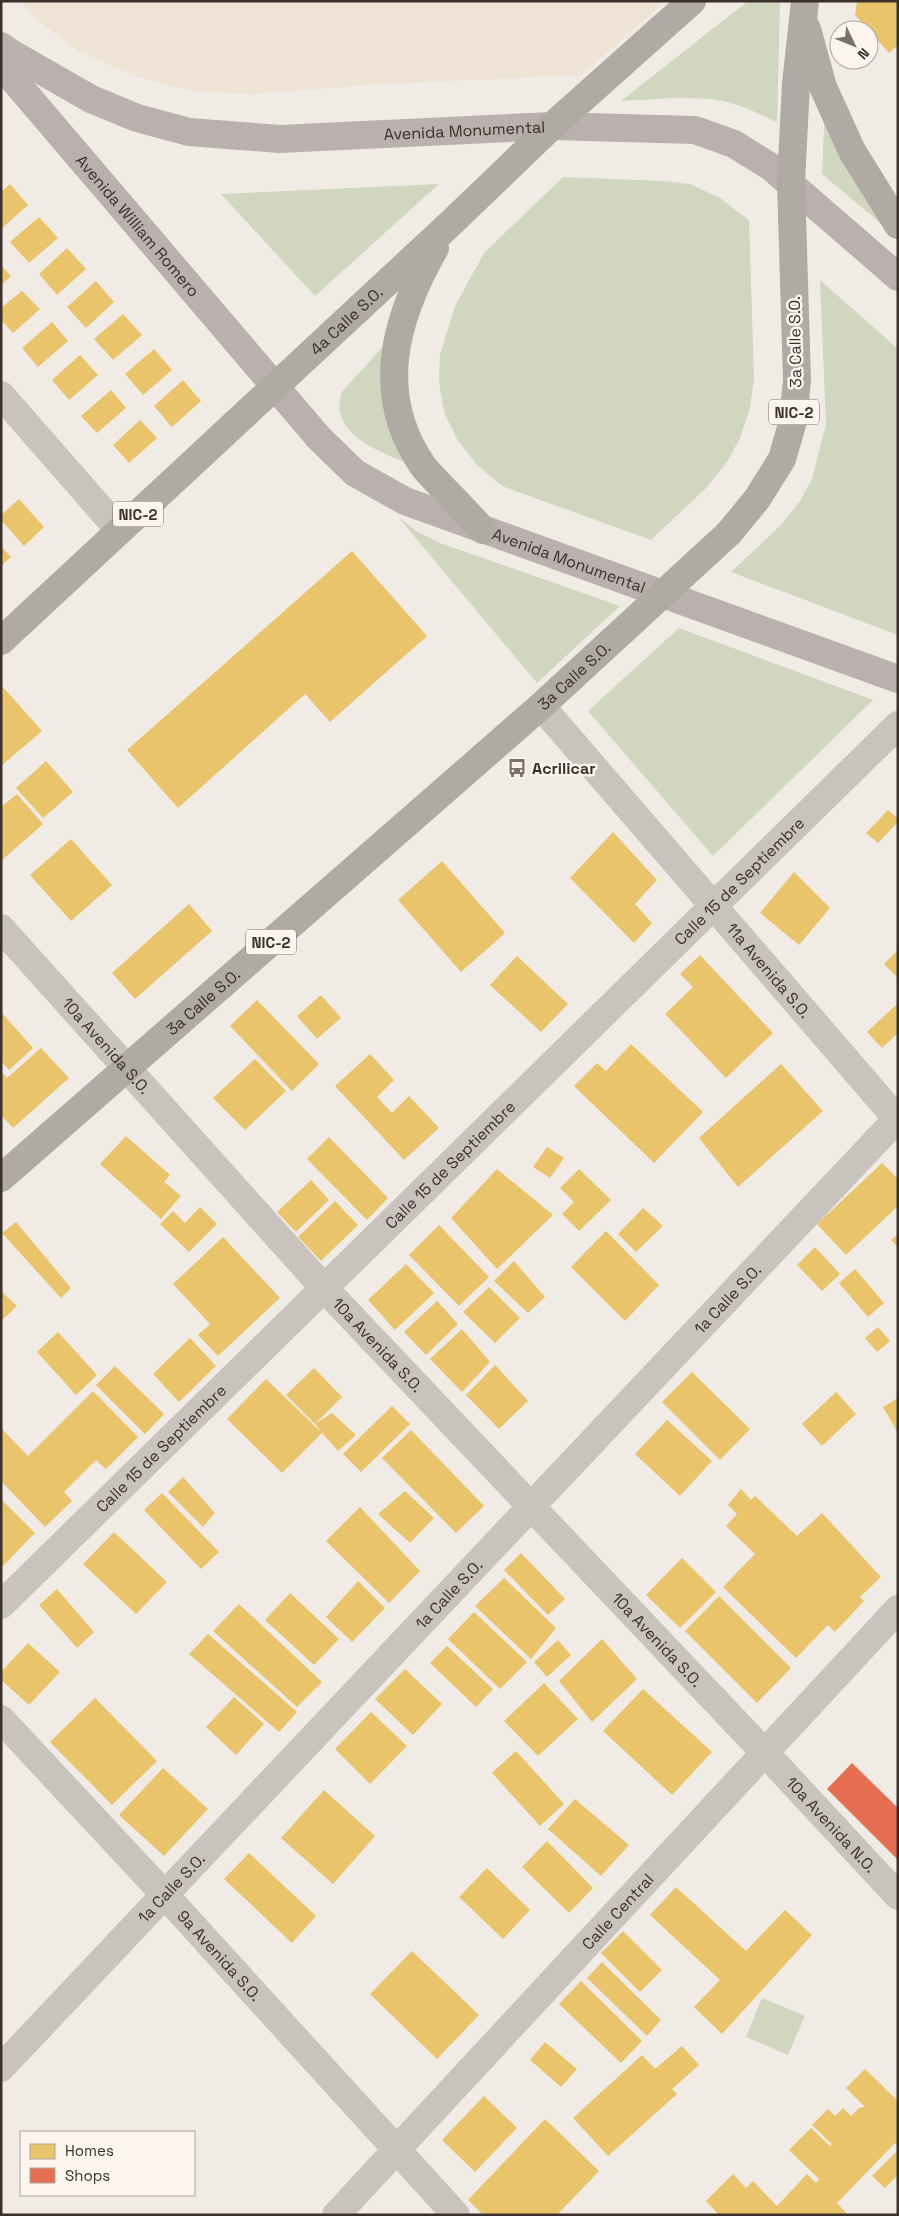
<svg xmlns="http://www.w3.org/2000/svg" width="899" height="2216" viewBox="0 0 899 2216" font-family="'Space Grotesk',sans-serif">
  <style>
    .green { fill: #d1d6bf }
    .plaza { fill: #eee3d5 }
    .homes { fill: #e9c46a }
    .shops { fill: #e76f51 }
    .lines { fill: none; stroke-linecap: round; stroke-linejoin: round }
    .minor { stroke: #c9c3be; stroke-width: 28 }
    .major { stroke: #b8b1ad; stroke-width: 28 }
    .highway { stroke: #afaaa4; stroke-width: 28 }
    .labels { text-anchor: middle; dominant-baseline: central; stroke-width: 5; stroke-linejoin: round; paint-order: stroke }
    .shield { fill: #fbf5ee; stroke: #756b66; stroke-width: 1 }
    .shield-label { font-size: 15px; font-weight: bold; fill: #3b302b }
    .street-label { font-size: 16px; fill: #3b302b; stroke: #fbf5ee }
    .poi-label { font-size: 16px; font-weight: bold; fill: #3b302b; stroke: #fbf5ee; text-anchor: start }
  </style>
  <rect width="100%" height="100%" fill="#f0ebe5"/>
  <path class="green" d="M748,1H780L777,122C759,114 742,105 723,101C694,95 651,100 621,101Z
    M825,105L885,227L822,174Z
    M563,177L663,181L690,184L720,198L749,220L754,378L750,408L740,438L727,462L706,488L651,540L502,486L477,465L457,439L444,412L439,382L440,355L455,306L484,253Z
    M439,184L315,296L221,194Z
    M820,280L898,349V635L731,572L781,525L800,501L812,479L826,424Z
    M387,342L413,465C390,456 345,441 340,412C339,406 340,399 341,393Z
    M399,518L418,532L440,543L620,606L537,683Z
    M679,628L873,700L713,856L588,711Z
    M762,1998L805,2016L788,2055L746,2037Z"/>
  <path class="plaza" d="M20,1H666L581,75L367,85L253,94L196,92L141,78L78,51L36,19Z"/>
  <path class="homes" d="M857,1H898V45L889,53L855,15Z
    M10,184L28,205L1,229V192Z
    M39,217L58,238L29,263L10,242Z
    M67,248L86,269L57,295L39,274Z
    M1,265L11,276L1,285Z
    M96,281L114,302L86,328L67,307Z
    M22,291L40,309L13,333L1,320V308Z
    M123,314L142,335L113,360L94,339Z
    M52,322L68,341L38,367L22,348Z
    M154,349L172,370L143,395L125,374Z
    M80,355L98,375L69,400L52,380Z
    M183,380L201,401L172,427L154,406Z
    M111,390L126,408L97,433L81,416Z
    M140,420L157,438L129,463L113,445Z
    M19,499L44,527L24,546L1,520V515Z
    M1,546L11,557L1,566Z
    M352,551L427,636L330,722L305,694L178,808L127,750Z
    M2,686L42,731L1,766V687Z
    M46,761L73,792L43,818L16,788Z
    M17,794L43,824L1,861V807Z
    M888,810L898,819V822L878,843L866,833Z
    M613,832L657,880L635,904L652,923L634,943L570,878Z
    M71,839L112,885L71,921L30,875Z
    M442,861L505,933L461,972L398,900Z
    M794,872L830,908L799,945L760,913Z
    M189,904L212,931L135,999L112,973Z
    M898,950V978L884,964Z
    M700,955L773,1033L726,1078L665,1014L693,987L680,974Z
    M517,956L568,1004L541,1032L490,985Z
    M321,995L341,1018L317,1039L297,1016Z
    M257,1000L319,1064L292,1091L230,1026Z
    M898,1003V1033L882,1048L867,1032Z
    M1,1012L33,1048L9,1070L1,1061Z
    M631,1044L703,1112L654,1163L574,1086L597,1063L606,1071Z
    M41,1048L69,1078L13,1128L1,1115V1071L7,1078Z
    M370,1054L394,1080L377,1097L392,1113L409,1096L439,1128L404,1160L335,1086Z
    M255,1059L286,1091L245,1130L213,1098Z
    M781,1064L823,1111L738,1187L699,1138Z
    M126,1136L170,1175L164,1182L181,1196L161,1219L100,1164Z
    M329,1137L388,1198L367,1220L307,1159Z
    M547,1147L564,1158L550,1178L533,1167Z
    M882,1163L898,1179V1206L846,1255L817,1224Z
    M497,1169L553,1215L497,1269L451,1218Z
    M579,1169L611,1200L579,1231L562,1214L574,1202L560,1188Z
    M311,1180L329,1200L296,1232L277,1212Z
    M335,1201L358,1225L321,1261L298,1237Z
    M200,1207L217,1224L189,1252L160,1224L173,1211L185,1223Z
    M643,1208L663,1226L636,1252L618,1234Z
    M16,1222L71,1288L61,1298L2,1233Z
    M439,1225L489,1277L459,1306L409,1255Z
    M606,1231L659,1285L625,1321L571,1267Z
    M898,1234V1247L891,1240Z
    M223,1237L280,1298L218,1356L198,1335L210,1324L173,1284Z
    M815,1247L840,1274L822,1291L797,1265Z
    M514,1261L545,1297L528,1313L494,1281Z
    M406,1264L434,1293L395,1330L368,1300Z
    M855,1269L884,1303L868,1317L839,1283Z
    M489,1287L520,1318L495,1343L463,1312Z
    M1,1291L17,1306L1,1321Z
    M437,1301L458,1324L426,1355L404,1332Z
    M878,1327L890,1341L877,1352L865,1338Z
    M462,1329L490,1362L462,1392L430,1359Z
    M58,1332L97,1375L76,1395L37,1352Z
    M190,1338L216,1366L179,1402L153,1374Z
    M495,1365L528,1401L499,1429L466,1395Z
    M115,1366L164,1414L145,1434L96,1385Z
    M314,1368L342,1397L315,1424L286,1395Z
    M692,1372L750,1429L720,1460L662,1402Z
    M266,1379L322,1433L315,1424L332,1413L356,1435L338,1451L322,1433L282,1473L227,1419Z
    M93,1391L138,1437L106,1469L96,1460L64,1492L72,1501L45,1527L1,1481V1428L28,1456Z
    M836,1392L856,1414L822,1446L802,1424Z
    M898,1398V1433L883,1407Z
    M392,1406L410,1424L361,1472L343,1454Z
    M667,1420L712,1461L680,1496L635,1454Z
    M411,1430L484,1506L456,1533L382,1458Z
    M183,1477L215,1513L203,1527L168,1492Z
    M741,1489L751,1500L755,1496L797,1536L822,1513L881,1577L860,1597L864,1601L835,1632L828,1625L796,1658L723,1587L755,1554L726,1526L737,1514L728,1505Z
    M405,1491L434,1518L410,1543L378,1514Z
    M162,1493L219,1552L201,1569L144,1510Z
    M1,1499L35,1533L2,1567L1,1566Z
    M360,1507L420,1571L389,1603L326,1541Z
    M114,1532L167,1582L136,1614L83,1564Z
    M521,1553L565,1599L548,1615L504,1570Z
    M682,1558L716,1592L680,1628L646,1595Z
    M504,1578L556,1628L531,1659L475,1606Z
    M358,1581L385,1608L352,1642L326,1617Z
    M57,1589L94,1632L77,1648L39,1605Z
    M290,1593L339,1639L314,1665L265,1620Z
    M719,1596L791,1668L757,1703L685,1631Z
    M239,1604L322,1682L297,1707L213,1631Z
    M474,1612L527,1662L500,1689L448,1639Z
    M208,1634L297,1712L279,1732L189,1654Z
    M602,1639L637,1679L592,1722L559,1681Z
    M558,1640L571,1655L547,1677L534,1662Z
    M28,1643L60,1672L29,1705L1,1680V1672Z
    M447,1646L493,1689L476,1707L430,1663Z
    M405,1669L442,1704L413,1735L375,1699Z
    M544,1683L578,1719L538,1756L504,1721Z
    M643,1689L712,1752L672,1795L603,1731Z
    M234,1697L264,1724L236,1755L206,1727Z
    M95,1698L157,1761L112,1805L50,1742Z
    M371,1712L407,1746L370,1784L335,1749Z
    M516,1751L564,1804L540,1826L492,1773Z
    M163,1768L208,1809L164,1856L119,1815Z
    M324,1790L375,1836L333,1884L281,1838Z
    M575,1799L629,1845L601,1876L548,1829Z
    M547,1841L593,1888L569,1913L522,1867Z
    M249,1853L316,1916L292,1943L224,1879Z
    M487,1868L530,1910L503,1939L459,1897Z
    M676,1887L746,1951L785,1910L812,1935L722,2034L694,2007L720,1980L650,1915Z
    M623,1931L662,1970L640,1992L601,1953Z
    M412,1951L479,2015L437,2059L370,1994Z
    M602,1962L661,2020L647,2036L587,1978Z
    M581,1981L642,2041L621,2063L559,2004Z
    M545,2042L577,2069L561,2087L530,2060Z
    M682,2046L699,2065L672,2089L677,2094L608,2156L573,2118L642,2055L655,2069Z
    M865,2069L898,2101V2146L895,2143L837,2203L848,2215H719L706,2201L733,2174L746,2188L753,2181L777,2206L807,2174L816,2183L819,2179L789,2150L811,2128L830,2146L832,2144L812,2125L828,2109L835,2116L843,2108L851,2116L859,2108L865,2107L846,2088Z
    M484,2096L517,2128L475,2172L442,2140Z
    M545,2119L599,2171L557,2215H483L468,2200Z
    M898,2150V2175L885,2188L872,2176Z"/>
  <path class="shops" d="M852,1763L898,1808V1860L827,1789Z"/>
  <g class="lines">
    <g class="minor">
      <path d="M1,395L120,531"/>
      <path id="s1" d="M541,706L898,1120"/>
      <path id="s2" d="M1,928L324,1288L765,1753L898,1896"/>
      <path id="s3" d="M1,1605L898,725"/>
      <path id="s4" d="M1,1719L164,1894L456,2215"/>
      <path id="s5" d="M1,2068L897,1119"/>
      <path id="s6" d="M336,2215L898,1609"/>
    </g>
    <g class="major">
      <path id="s7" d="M1,46L9,52L91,99L137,118L189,132L280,139L552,126L695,130L734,144L771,167L898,277"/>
      <path id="s8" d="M1,65L319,438L355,473L405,501L898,679"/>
    </g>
    <g class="highway">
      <path d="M807,29L823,87L852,151L898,225"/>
      <path d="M435,248C395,318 373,394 423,466C428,473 435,479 441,486C455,500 469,515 483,530"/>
      <path id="s9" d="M1,641L451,223L552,126L692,1"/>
      <path id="s10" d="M1,1178L541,706L729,533L757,499L782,459L793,421L797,380L791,182L796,84L805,1"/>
    </g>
  </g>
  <defs>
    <g id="bus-bare" transform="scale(1.5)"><path d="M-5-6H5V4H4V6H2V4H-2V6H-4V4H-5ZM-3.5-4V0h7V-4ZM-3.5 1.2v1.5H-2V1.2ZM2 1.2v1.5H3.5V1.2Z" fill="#7a716c" stroke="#fbf5ee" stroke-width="2.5" paint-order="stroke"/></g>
  </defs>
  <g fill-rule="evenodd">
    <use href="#bus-bare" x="517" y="768"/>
  </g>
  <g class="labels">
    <g class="shield">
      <rect x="769" y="399.5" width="50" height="25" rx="4"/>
      <rect x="113" y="501.5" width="50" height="25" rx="4"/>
      <rect x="246" y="929.5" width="50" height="25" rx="4"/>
    </g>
    <g class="shield-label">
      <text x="794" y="412">NIC-2</text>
      <text x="138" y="514">NIC-2</text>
      <text x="271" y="942">NIC-2</text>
    </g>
    <g class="street-label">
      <text stroke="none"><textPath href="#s7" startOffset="484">Avenida Monumental</textPath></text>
      <text stroke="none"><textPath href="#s8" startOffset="211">Avenida William Romero</textPath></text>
      <text stroke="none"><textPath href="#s9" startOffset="471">4a Calle S.O.</textPath></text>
      <text transform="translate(795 342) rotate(-91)">3a Calle S.O.</text>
      <text stroke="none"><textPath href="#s8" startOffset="772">Avenida Monumental</textPath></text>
      <text stroke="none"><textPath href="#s10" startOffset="762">3a Calle S.O.</textPath></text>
      <text stroke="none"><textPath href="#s3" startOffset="1034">Calle 15 de Septiembre</textPath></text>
      <text stroke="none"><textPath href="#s1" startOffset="349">11a Avenida S.O.</textPath></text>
      <text stroke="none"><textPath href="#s10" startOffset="268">3a Calle S.O.</textPath></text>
      <text stroke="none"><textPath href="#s2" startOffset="158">10a Avenida S.O.</textPath></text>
      <text stroke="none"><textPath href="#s3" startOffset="629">Calle 15 de Septiembre</textPath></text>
      <text stroke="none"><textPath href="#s5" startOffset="1058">1a Calle S.O.</textPath></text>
      <text stroke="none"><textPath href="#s2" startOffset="562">10a Avenida S.O.</textPath></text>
      <text stroke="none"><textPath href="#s3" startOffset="224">Calle 15 de Septiembre</textPath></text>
      <text stroke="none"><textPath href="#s5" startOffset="652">1a Calle S.O.</textPath></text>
      <text stroke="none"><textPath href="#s2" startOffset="968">10a Avenida S.O.</textPath></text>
      <text stroke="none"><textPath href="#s2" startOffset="1222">10a Avenida N.O.</textPath></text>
      <text stroke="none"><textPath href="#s5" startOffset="248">1a Calle S.O.</textPath></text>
      <text stroke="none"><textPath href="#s6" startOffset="414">Calle Central</textPath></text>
      <text stroke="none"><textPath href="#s4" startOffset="322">9a Avenida S.O.</textPath></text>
    </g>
    <g class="poi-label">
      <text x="532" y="768">Acrilicar</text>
    </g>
  </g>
  <rect width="899" height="2216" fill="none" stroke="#3b302b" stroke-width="5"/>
  <rect x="20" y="2131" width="175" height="65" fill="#fbf5ee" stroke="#aea6a0"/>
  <rect x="30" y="2144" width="25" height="15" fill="#e9c46a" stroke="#aea6a0"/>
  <text x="65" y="2156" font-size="15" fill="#3b302b">Homes</text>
  <rect x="30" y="2168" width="25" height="15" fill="#e76f51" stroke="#aea6a0"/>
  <text x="65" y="2181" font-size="15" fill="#3b302b">Shops</text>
  <g transform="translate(854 45) rotate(133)"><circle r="24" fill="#fbf5ee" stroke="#aea6a0"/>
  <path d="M0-4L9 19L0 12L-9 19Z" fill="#7a716c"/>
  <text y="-8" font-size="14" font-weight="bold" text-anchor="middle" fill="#3b302b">N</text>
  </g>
</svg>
